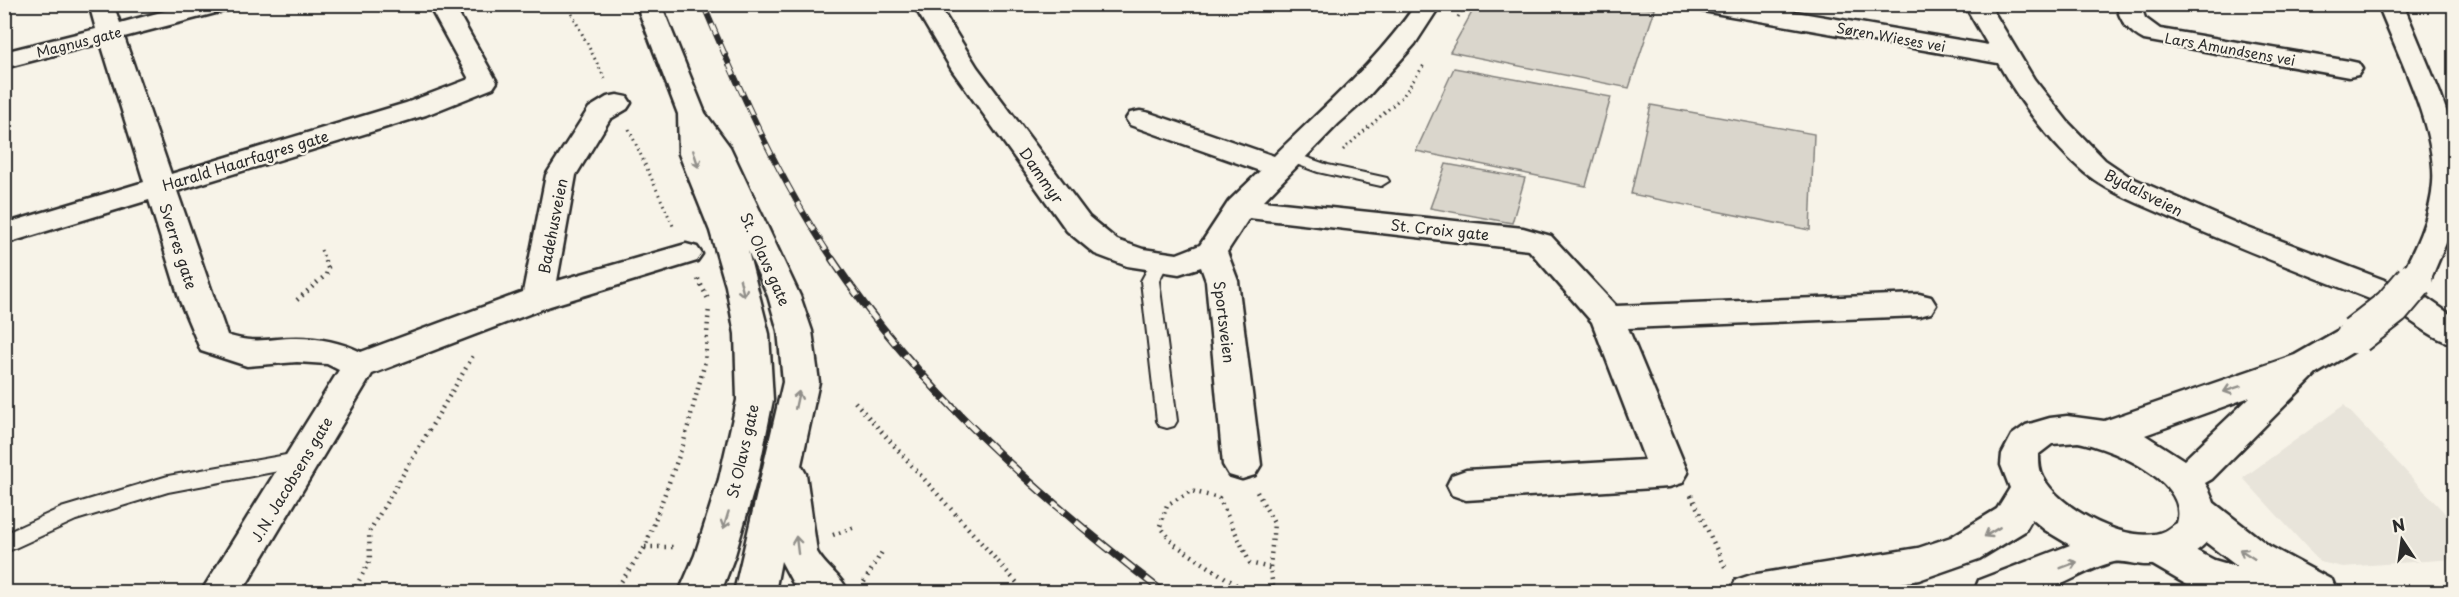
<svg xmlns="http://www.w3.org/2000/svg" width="2459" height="597" viewBox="0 0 2459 597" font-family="'Playpen Sans',sans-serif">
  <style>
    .built { fill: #e8e4da }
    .green { fill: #dad6cc; stroke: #82807c; stroke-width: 1.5 }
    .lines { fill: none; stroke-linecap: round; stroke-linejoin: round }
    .lane-casing { stroke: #2b2b2b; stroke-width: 4 }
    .street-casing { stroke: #2b2b2b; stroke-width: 5 }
    .secondary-casing { stroke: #2b2b2b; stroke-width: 5 }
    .highway-casing { stroke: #2b2b2b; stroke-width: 5 }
    .path-far1 { stroke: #2b2b2b; stroke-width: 3; stroke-dasharray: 1.5 4; stroke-linecap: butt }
    .path { stroke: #2b2b2b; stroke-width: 4.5; stroke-dasharray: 1.5 5; stroke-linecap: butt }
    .lane { fill: #f7f3e8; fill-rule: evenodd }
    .street { fill: #f7f3e8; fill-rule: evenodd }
    .secondary { fill: #f7f3e8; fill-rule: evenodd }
    .highway { fill: #f7f3e8; fill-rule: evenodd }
    .rail-far1-casing { stroke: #2b2b2b; stroke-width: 6 }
    .rail-casing { stroke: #2b2b2b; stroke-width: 8 }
    .rail-far1 { stroke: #f7f3e8; stroke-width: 4; stroke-dasharray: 11; stroke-linecap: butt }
    .rail { stroke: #f7f3e8; stroke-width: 5; stroke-dasharray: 15; stroke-linecap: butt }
    .highway-bridge-casing { stroke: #2b2b2b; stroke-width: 41; stroke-linecap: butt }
    .highway-bridge { stroke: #f7f3e8; stroke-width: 37 }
    .oneway { stroke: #918f8a }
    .labels { text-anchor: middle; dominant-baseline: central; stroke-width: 4.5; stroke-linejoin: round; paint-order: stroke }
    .far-street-label { font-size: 14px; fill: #2b2b2b; stroke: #f7f3e8 }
    .street-label { font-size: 15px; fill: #2b2b2b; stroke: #f7f3e8 }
  </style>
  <rect width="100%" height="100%" fill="#f7f3e8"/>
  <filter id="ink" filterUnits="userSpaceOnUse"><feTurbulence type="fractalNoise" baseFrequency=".0167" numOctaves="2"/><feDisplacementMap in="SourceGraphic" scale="12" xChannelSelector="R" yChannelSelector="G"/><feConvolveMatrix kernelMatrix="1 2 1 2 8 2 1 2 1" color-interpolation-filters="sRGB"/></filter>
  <g filter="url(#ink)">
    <path class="built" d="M2344,405L2454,523V559L2343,567L2320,562L2243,478Z"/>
    <path class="green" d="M1629,5L1655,9L1629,88L1450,52L1476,5Z
      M1454,68L1611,97L1586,186L1416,151Z
      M1651,105L1814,134L1810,230L1631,194Z
      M1446,164L1525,178L1512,223L1430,208Z"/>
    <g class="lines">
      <g class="lane-casing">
        <path id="lane" d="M1291,152L1328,165L1387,178L1389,181L1381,186L1318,172L1285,160L1283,157Z
          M1160,255L1166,257L1169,261L1159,281L1177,421L1174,426L1167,428L1160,426L1157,421L1141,281L1154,257Z
          M303,452L310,455L313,460L310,465L168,492L76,520L4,553V534L61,508L168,476Z"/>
      </g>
      <g class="street-casing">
        <path id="street" d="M89,4H113L120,23L191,4H234L231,9L124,37L171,174L406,103L469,79L428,4H453L497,82L493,88L426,115L177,191L227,335C257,345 268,338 297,338C320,338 340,342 361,352L523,292L546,175L589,108L607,97L617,95L627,97L631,103L627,109L610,119L576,175L557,281L686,244L697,247L702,254L697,261L550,306L372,374L242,592H201L339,370L327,364L297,362L247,366L201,351L180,301L149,200L4,244V224L144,182L101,43L4,68V52L96,29Z
          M913,4H938L977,67L1089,217L1117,240L1143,249L1177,254L1200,245L1229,201L1260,171L1130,125L1126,119L1130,113L1140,111L1150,113L1274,156C1323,107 1377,62 1416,4H1441L1415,44L1365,100L1338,124L1263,201L1523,228L1551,236L1616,306L1919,294L1931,297L1936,305L1931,313L1919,316L1628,328L1688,473L1682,483L1669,487L1466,500L1452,495L1447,485L1452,475L1466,470L1645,460L1592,322L1529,250L1249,218L1227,252L1238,281L1261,465L1255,475L1242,479L1229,475L1223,465L1206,281L1201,267L1179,274L1127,266L1095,254L1067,231L952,70Z
          M1691,4H1749L1988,45L1964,4H1989L2034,79L2068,122L2105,160L2130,177L2240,225L2421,294L2454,317V344C2427,338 2406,313 2380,303C2309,275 2238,248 2169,217C2141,204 2110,193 2085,173C2050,143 2020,102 1998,63L1703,11L1694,9Z
          M2116,4H2140L2145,18L2160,29L2349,61L2358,63L2362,69L2358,75L2349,77L2144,40C2129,32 2120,22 2116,4Z"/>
      </g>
      <g class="secondary-casing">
        <path id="secondary" d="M2199,498L2213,502L2269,546L2332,580L2337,592H2210L2189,586L2146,561L2140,550L2146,539L2160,534L2174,539L2214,560L2238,567L2199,537L2185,524L2179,513L2185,502Z"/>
      </g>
      <g class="highway-casing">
        <path id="highway" d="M636,4H661L705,113L730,147L800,296L812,331L819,382L801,465L806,474L817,552C826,568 842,576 848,592H801L795,587L781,561L775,592H734L783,382L778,331L768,296L748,251L769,334L773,400L757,479L735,555L721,592H679L695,555L719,479L737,400L735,334L726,286L710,231L679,154L678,114Z
          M2378,4H2403L2440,93L2454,133V224L2430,281L2425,288L2414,292L2403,288L2398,281C2414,251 2431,217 2433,183C2437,129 2397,54 2378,4Z
          M2356,323L2368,327L2373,335L2368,343L2316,374L2212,479L2205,483C2235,532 2199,562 2150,565C2138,566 2124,560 2114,562C2087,568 2064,587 2038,592C2018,596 1994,592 1974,592L1979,580L2070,545L2045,530L2032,519L2025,531L1979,559L1919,580L1848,592H1730L1736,580L1751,575L1918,548L1951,537L1997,509L2010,488L2001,465L2002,454L2012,435L2026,425L2050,418L2067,416L2104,421L2295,355L2344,327ZM2250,397L2184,460L2145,435ZM2078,442C2110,448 2190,480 2177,523C2173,525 2169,529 2165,531C2131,547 2059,509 2043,477C2039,470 2039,462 2039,454L2052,444Z"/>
      </g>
      <path class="path-far1" d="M567,4L605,79
        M1458,17L1466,4
        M629,129L674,228
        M1343,150L1403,96L1424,65
        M321,250L325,260"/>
      <path class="path" d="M698,279L708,299
        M297,300L326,275L328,268L324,259
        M855,402L1019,585
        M1257,492L1274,523L1270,568L1274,592
        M1691,495L1725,567
        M833,535L855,527
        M645,547H677
        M864,582L882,552
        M353,592L370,560L369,532L473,356
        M614,592L645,547L683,445L705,362L709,306
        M1247,592L1174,544L1160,526L1167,505L1191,491L1219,498L1250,563L1270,568"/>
      <use href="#lane" class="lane"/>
      <use href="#street" class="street"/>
      <use href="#secondary" class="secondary"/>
      <use href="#highway" class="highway"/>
      <g class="rail-far1-casing">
        <path id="rail-far1" d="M703,4C741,93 779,180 833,260"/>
      </g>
      <g class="rail-casing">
        <path id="rail" d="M832,259C920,391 1039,496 1163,592"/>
      </g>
      <use href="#rail-far1" class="rail-far1"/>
      <use href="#rail" class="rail"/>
      <g class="highway-bridge-casing">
        <path id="highway-bridge" d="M2356,335L2392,307L2414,281"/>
      </g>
      <use href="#highway-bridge" class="highway-bridge"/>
    </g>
    <defs><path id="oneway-shaft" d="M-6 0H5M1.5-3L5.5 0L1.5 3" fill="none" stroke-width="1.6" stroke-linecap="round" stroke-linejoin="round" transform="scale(1.5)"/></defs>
    <g class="oneway">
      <use href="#oneway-shaft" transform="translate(696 159) rotate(72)"/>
      <use href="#oneway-shaft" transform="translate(742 288) rotate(76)"/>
      <use href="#oneway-shaft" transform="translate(2232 389) rotate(161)"/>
      <use href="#oneway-shaft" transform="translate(797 400) rotate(-78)"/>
      <use href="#oneway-shaft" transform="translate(726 520) rotate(107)"/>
      <use href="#oneway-shaft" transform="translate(1992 532) rotate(149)"/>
      <use href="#oneway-shaft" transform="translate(797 545) rotate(-97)"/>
      <use href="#oneway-shaft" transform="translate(2247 554) rotate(-147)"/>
      <use href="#oneway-shaft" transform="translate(2069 565) rotate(-21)"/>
    </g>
  </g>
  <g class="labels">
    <g class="far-street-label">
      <text transform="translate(1891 37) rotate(10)">Søren Wieses vei</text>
      <text transform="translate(79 42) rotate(-14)">Magnus gate</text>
      <text transform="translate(2230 49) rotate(10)">Lars Amundsens vei</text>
    </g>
    <g class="street-label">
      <text transform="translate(245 160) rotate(-17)">Harald Haarfagres gate</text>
      <text transform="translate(1042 175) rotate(55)">Dammyr</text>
      <text transform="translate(2144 192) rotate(27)">Bydalsveien</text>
      <text transform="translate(552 226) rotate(-79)">Badehusveien</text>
      <text transform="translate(1440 229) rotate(6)">St. Croix gate</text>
      <text transform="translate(179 246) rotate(72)">Sverres gate</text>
      <text transform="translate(766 259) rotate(66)">St. Olavs gate</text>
      <text transform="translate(1225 322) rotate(83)">Sportsveien</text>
      <text transform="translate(742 451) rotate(-77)">St Olavs gate</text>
      <text transform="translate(291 479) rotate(-59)">J.N. Jacobsens gate</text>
    </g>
  </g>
  <rect width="2459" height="597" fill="none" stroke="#f7f3e8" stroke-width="24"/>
  <rect x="12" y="12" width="2435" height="573" fill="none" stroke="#2b2b2b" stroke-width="2" filter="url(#ink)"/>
  <g transform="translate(2402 540) rotate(347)" stroke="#f7f3e8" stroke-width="4.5" paint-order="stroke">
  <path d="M0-4.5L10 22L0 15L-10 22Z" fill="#2b2b2b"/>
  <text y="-9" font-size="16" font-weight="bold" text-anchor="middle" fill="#2b2b2b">N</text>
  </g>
</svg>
